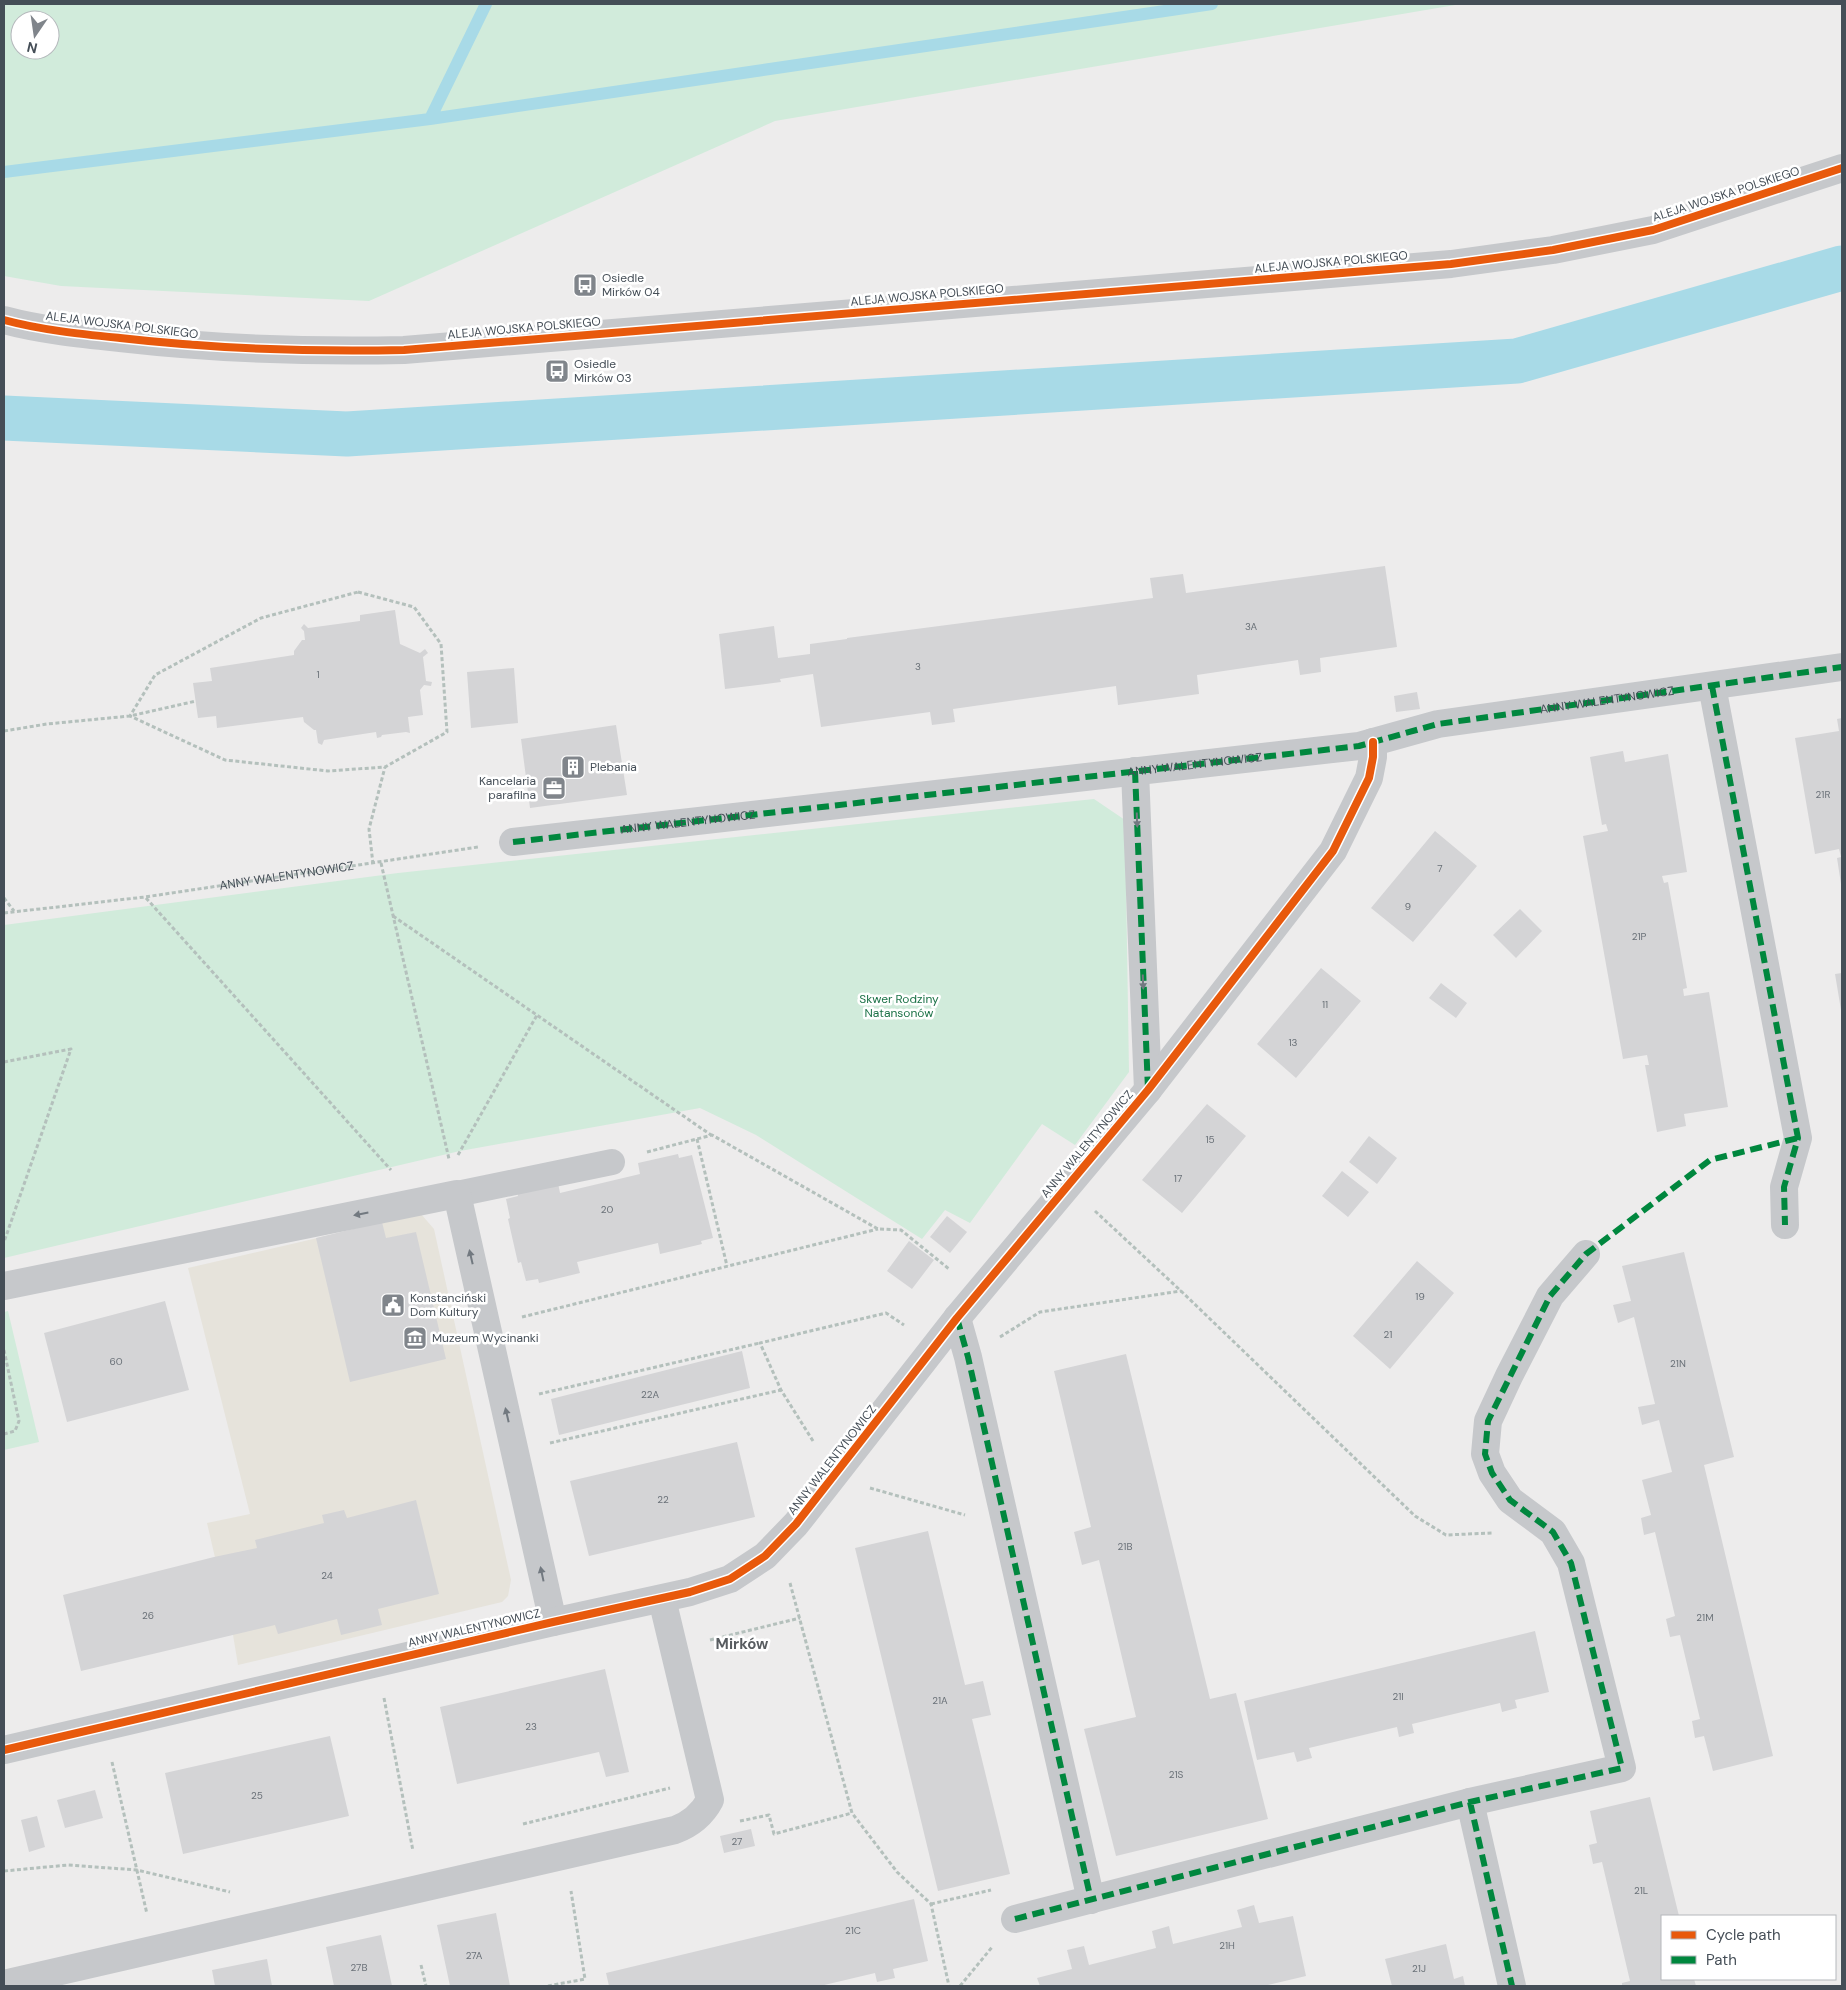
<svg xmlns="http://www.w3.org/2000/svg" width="1846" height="1990" viewBox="0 0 1846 1990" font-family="'DM Sans',sans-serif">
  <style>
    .commercial { fill: #e6e3db }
    .green { fill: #d1ebdb; fill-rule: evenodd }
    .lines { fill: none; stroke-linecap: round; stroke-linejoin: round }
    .stream { stroke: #a8dae7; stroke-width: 12 }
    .canal { stroke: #a8dae7; stroke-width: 45 }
    .building { fill: #d4d4d6 }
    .path { stroke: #b4c0bc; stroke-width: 3; stroke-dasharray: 4 2.5; stroke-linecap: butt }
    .service { stroke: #c6c8cb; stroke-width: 26 }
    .minor { stroke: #c6c8cb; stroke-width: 28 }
    .tertiary { stroke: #c6c8cb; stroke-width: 28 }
    .quiet { stroke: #00873e; stroke-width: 6; stroke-dasharray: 12 6; stroke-linecap: butt }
    .cycleway-casing { stroke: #fff; stroke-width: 11 }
    .cycleway { stroke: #e8590c; stroke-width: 8 }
    .oneway { fill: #727980 }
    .labels { text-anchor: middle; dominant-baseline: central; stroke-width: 5; stroke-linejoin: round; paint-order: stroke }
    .number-label { font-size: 10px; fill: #6a7178 }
    .street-label { font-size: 12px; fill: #454e57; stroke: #fff }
    .poi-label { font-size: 12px; fill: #454e57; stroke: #fff; text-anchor: start }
    .park-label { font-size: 12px; fill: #1c7247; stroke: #fff }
    .quarter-label { font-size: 15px; font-weight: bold; fill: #585c60; stroke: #fff }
  </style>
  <rect width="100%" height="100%" fill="#edecec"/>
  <path class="commercial" d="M421,1214L434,1229L511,1580L508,1596L502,1602L238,1665L233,1635L207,1523L250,1514L188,1268Z"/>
  <path class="green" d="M4,4H1461L775,121L369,301L61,286L4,276ZM20,20H50V50H20Z
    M1094,799L1125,820L1129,1072L1075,1145L1042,1124L970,1223L945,1210L922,1239L756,1135L700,1108L460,1151L4,1258V925L398,873Z
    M8,1311L39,1442L4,1450V1312Z"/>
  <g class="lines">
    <path class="stream" d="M430,119L486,4
      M4,172L430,119L1212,4"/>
    <path class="canal" d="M4,418L347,434L1517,361L1842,268"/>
  </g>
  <path class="building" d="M1385,566L1397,647L1320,658L1321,672L1300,675L1298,660L1197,675L1199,694L1118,705L1116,686L953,709L955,722L932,725L930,712L821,727L813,674L780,679L781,682L725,689L719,634L774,626L778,658L810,654V644L847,639V638L1153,598L1150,578L1183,574L1186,593Z
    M395,610L400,644L420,653L425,649L428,653L423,657L426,681L432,682L431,686L424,685L420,690L423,715L408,717L410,733L406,732L382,735L381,737L377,738L376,732L324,740L322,745L318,743L316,730H314L304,722L303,717L217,728L216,716L198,718L193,683L212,681L210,668L294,655V651L302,640H305L304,631L301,628L304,624L308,628L360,621V615Z
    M514,668L518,723L471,728L467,672Z
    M1417,692L1420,709L1396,712L1394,696Z
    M1842,718V884H1841L1837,858L1841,857L1839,849L1815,854L1795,738L1839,731L1837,719Z
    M616,725L627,795L530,808L521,739Z
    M1623,751L1625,762L1668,754L1687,872L1662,876L1664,883L1668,882L1687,988L1683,989L1684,996L1709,992L1728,1107L1684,1114L1686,1126L1657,1132L1645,1065H1649L1647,1055L1623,1059L1583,836L1608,831L1606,824L1602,825L1590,757Z
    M1435,831L1477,866L1413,942L1371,908Z
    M1520,909L1542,931L1516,958L1493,935Z
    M1321,968L1361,1001L1296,1078L1257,1044Z
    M1842,973V1010H1841L1835,974Z
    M1441,983L1467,1003L1456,1018L1429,998Z
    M1207,1104L1246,1136L1182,1213L1142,1180Z
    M1369,1136L1397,1158L1377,1184L1349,1162Z
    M678,1154L679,1158L692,1155L713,1238L701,1241L702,1244L660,1254L658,1243L577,1262L580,1273L539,1283L538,1279L526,1281L521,1262L518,1263L508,1219L510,1218L506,1199L518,1196L517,1192L558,1183L560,1193L640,1174L638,1163Z
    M1342,1171L1369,1192L1348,1217L1322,1196Z
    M947,1216L967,1232L950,1253L930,1237Z
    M382,1222L386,1238L416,1232L446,1359L350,1382L316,1238Z
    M909,1241L934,1260L912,1289L887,1271Z
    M1684,1252L1734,1457L1704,1465L1773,1756L1713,1771L1704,1736L1695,1738L1692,1721L1700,1719L1680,1635L1670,1637L1666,1619L1675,1616L1655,1532L1644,1535L1641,1518L1651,1515L1642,1480L1672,1472L1659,1420L1642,1425L1638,1407L1655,1404L1634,1317L1618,1323L1613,1305L1631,1301L1622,1266Z
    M1417,1261L1454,1293L1390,1369L1353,1336Z
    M165,1301L189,1390L67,1422L44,1333Z
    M742,1351L750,1388L559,1435L551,1399Z
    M1126,1354L1210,1699L1236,1693L1268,1819L1116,1856L1084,1729L1136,1717L1099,1560L1082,1565L1074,1532L1091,1527L1054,1371Z
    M737,1442L755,1517L589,1556L570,1481Z
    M416,1500L439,1594L378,1609L382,1625L341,1635L337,1619L278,1634L275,1625L81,1671L63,1595L214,1557L257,1548L255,1540L324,1523L322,1515L344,1510L347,1518Z
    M928,1531L965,1685L983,1681L991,1715L972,1719L1010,1874L938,1891L855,1548Z
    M1535,1631L1549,1692L1515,1700L1517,1708L1502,1712L1500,1703L1412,1724L1414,1733L1399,1737L1397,1727L1309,1748L1312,1758L1297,1762L1294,1752L1257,1760L1244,1701Z
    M605,1669L629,1772L606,1777L599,1752L457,1784L440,1707Z
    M330,1736L349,1816L183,1854L165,1773Z
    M95,1790L103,1818L65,1828L57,1800Z
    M1650,1797L1679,1916H1662V1979H1694L1696,1986H1622V1983L1630,1981L1602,1862L1593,1864L1589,1845L1597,1843L1590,1811Z
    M37,1816L45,1847L29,1852L21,1820Z
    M751,1829L755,1846L724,1853L720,1836Z
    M914,1899L928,1961L893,1969L895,1978L877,1982L875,1973L820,1986H609L606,1973Z
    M1254,1905L1259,1923L1293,1916L1306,1976L1264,1986H1040L1037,1978L1072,1969L1067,1950L1084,1946L1089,1965L1156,1948L1152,1931L1169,1926L1173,1944L1242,1927L1237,1910Z
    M496,1913L510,1986H450L437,1925Z
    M381,1935L392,1986H334L326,1947Z
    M1446,1944L1454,1979L1463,1976L1465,1986H1392L1385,1959Z
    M267,1959L272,1986H215L212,1970Z"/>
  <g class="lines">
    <g class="path">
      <path d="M358,592L414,607L441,644L447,732L385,767L328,771L225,760L130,716L155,675L261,618Z"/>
      <path d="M4,731L47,724L130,716L196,701"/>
      <path d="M381,863L449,1159"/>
      <path d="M373,864L369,829L385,767"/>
      <path d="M4,898L14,911"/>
      <path d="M146,898L391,1170"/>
      <path id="s1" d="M4,913L145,897L478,847"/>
      <path d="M393,916L711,1135"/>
      <path d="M4,1062L71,1049L4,1242"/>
      <path d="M697,1139L727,1266"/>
      <path d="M647,1152L712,1135L878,1229L901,1230L949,1269"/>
      <path d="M458,1155L537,1015"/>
      <path d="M1095,1211L1181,1291L1415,1516L1446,1535L1492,1533"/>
      <path d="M522,1317L878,1229"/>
      <path d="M1000,1337L1040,1312L1181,1291"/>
      <path d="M4,1350L19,1421L15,1431L4,1434"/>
      <path d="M539,1394L760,1343"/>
      <path d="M813,1441L781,1390L760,1343L886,1313L904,1325"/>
      <path d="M550,1443L781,1390"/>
      <path d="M870,1488L965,1515"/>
      <path d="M790,1583L852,1813L897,1872L931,1904L949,1986"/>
      <path d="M710,1640L800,1618"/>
      <path d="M384,1698L413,1851"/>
      <path d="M112,1762L147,1914"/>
      <path d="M740,1821L769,1815L774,1834L852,1813"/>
      <path d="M523,1824L670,1788"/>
      <path d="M4,1871L68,1865L137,1870L230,1892"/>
      <path d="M931,1904L991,1890"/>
      <path d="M421,1965L426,1986"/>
      <path d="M548,1986L585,1979L571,1891"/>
      <path d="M960,1986L993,1946"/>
    </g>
    <path class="service" d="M457,1194L612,1162"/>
    <g class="minor">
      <path d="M1712,686L1798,1138L1784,1187L1785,1225"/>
      <path d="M1135,771L1148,1090"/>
      <path id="s2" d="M513,842L1359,746L1438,724L1842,667"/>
      <path d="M4,1286L457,1194L553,1622"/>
      <path d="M957,1318L968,1357L1091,1900"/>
      <path d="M4,1750L553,1622L690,1592L730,1579L765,1556L796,1524L957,1318L1148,1090L1333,851L1369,778L1373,757V742"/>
      <path d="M1470,1802L1512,1986"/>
      <path d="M1015,1919L1470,1802L1622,1768L1571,1563L1553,1532L1510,1500L1492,1473L1485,1454L1488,1421L1509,1376L1550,1296L1586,1254"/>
      <path d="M4,1984L675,1830C691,1824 702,1815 710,1800L662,1599"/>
    </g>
    <path class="tertiary" d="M4,320C41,330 81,334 120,338C216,349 308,352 404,350L1451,264L1553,250L1653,230L1842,168"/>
    <path class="quiet" d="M1712,686L1798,1138L1784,1187L1785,1225
      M1135,771L1148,1090
      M513,842L1359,746L1438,724L1842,667
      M957,1318L968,1357L1091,1900
      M1470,1802L1512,1986
      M1015,1919L1470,1802L1622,1768L1571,1563L1553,1532L1510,1500L1492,1473L1485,1454L1488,1421L1550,1296L1586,1254L1710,1160L1798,1138"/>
    <g class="cycleway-casing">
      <path id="cycleway" d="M4,320C41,330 81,334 120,338C216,349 308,352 404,350L1451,264L1553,250L1653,230L1842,168
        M4,1750L553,1622L690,1592L730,1579L765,1556L796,1524L957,1318L1148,1090L1333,851L1369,778L1373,757V742"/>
    </g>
    <use href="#cycleway" class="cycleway"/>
  </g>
  <defs><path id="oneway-solid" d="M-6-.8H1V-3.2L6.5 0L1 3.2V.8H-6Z" transform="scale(1.25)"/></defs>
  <g class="oneway">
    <use href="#oneway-solid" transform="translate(1137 820) rotate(88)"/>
    <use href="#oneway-solid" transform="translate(1143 982) rotate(88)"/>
    <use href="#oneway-solid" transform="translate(361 1214) rotate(169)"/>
    <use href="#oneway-solid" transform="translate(471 1257) rotate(-103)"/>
    <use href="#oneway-solid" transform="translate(507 1415) rotate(-103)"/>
    <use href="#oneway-solid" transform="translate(542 1574) rotate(-102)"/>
  </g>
  <defs>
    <g id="bus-square" transform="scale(1.25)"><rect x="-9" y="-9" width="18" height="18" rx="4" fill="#80858b" stroke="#fff"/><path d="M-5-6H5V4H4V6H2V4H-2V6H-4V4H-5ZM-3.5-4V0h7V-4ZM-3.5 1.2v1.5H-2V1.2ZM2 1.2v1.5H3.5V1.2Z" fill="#fff"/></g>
    <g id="building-square" transform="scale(1.25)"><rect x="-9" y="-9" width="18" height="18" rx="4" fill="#80858b" stroke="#fff"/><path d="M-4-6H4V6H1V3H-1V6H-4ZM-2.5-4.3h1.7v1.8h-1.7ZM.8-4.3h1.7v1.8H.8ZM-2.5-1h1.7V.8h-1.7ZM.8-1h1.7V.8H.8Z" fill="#fff"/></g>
    <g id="office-square" transform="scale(1.25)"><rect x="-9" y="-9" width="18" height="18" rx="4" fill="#80858b" stroke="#fff"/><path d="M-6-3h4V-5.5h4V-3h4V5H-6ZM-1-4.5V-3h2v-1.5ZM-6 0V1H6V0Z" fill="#fff"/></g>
    <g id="civic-square" transform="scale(1.25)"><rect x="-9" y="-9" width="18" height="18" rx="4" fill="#80858b" stroke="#fff"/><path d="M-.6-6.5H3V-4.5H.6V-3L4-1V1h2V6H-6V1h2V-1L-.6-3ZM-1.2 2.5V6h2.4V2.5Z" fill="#fff"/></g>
    <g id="museum-square" transform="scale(1.25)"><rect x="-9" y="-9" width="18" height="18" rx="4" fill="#80858b" stroke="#fff"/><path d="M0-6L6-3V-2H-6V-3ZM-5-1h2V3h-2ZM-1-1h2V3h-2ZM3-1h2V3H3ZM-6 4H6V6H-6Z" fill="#fff"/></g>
  </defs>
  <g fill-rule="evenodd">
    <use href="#bus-square" x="585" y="285"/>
    <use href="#bus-square" x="557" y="371"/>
    <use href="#building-square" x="573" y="767"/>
    <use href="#office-square" x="554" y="788"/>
    <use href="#civic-square" x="393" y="1305"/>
    <use href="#museum-square" x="415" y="1338"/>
  </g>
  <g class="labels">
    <g class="number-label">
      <text x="1251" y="626">3A</text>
      <text x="918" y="666">3</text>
      <text x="318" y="674">1</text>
      <text x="1823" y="794">21R</text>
      <text x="1440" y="868">7</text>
      <text x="1408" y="906">9</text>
      <text x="1639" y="936">21P</text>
      <text x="1325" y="1004">11</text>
      <text x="1293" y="1042">13</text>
      <text x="1210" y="1139">15</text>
      <text x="1178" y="1178">17</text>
      <text x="607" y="1209">20</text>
      <text x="1420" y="1296">19</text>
      <text x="1388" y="1334">21</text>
      <text x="116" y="1361">60</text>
      <text x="1678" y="1363">21N</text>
      <text x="650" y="1394">22A</text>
      <text x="663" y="1499">22</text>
      <text x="1125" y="1546">21B</text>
      <text x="327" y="1575">24</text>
      <text x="148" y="1615">26</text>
      <text x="1705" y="1617">21M</text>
      <text x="1398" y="1696">21I</text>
      <text x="940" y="1700">21A</text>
      <text x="531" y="1726">23</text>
      <text x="1176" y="1774">21S</text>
      <text x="257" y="1795">25</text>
      <text x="737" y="1841">27</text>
      <text x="1641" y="1890">21L</text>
      <text x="853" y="1930">21C</text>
      <text x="1227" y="1945">21H</text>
      <text x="474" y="1955">27A</text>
      <text x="359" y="1967">27B</text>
      <text x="1419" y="1968">21J</text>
    </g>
    <g class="street-label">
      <text transform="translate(1726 194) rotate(-18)">ALEJA WOJSKA POLSKIEGO</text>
      <text transform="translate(1331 262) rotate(-5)">ALEJA WOJSKA POLSKIEGO</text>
      <text transform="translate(927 295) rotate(-5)">ALEJA WOJSKA POLSKIEGO</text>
      <text transform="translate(122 325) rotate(7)">ALEJA WOJSKA POLSKIEGO</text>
      <text transform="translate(524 328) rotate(-5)">ALEJA WOJSKA POLSKIEGO</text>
      <text stroke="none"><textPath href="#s2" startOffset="1104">ANNY WALENTYNOWICZ</textPath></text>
      <text stroke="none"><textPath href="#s2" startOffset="686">ANNY WALENTYNOWICZ</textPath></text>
      <text stroke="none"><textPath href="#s2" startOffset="176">ANNY WALENTYNOWICZ</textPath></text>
      <text stroke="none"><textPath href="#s1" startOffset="285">ANNY WALENTYNOWICZ</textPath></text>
      <text transform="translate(1087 1144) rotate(-50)">ANNY WALENTYNOWICZ</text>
      <text transform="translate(832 1460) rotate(-52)">ANNY WALENTYNOWICZ</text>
      <text transform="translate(474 1628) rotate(-13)">ANNY WALENTYNOWICZ</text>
    </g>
    <g class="poi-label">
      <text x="602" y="278">Osiedle<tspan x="602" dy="14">Mirków 04</tspan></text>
      <text x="574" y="364">Osiedle<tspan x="574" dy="14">Mirków 03</tspan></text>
      <text x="590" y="767">Plebania</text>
      <text x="536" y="781" text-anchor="end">Kancelaria<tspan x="536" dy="14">parafilna</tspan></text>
      <text x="410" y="1298">Konstanciński<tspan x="410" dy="14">Dom Kultury</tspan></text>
      <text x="432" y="1338">Muzeum Wycinanki</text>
    </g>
    <g class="park-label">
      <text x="899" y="999">Skwer Rodziny<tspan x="899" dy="14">Natansonów</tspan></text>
    </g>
    <g class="quarter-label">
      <text x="742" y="1644">Mirków</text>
    </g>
  </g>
  <rect width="1846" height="1990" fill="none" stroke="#454e57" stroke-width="10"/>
  <rect x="1661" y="1915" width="175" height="65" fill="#ffffff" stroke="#b5b8bc"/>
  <rect x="1671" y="1931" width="25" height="8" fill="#e8590c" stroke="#b5b8bc"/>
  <text x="1706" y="1940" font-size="15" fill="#454e57">Cycle path</text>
  <rect x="1671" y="1956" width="25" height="8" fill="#00873e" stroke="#b5b8bc"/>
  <text x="1706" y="1965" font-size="15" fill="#454e57">Path</text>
  <g transform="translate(35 35) rotate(193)"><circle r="24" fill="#ffffff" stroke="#b5b8bc"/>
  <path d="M0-4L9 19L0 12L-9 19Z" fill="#80858b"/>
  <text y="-8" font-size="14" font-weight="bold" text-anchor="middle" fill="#454e57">N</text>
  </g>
</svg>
